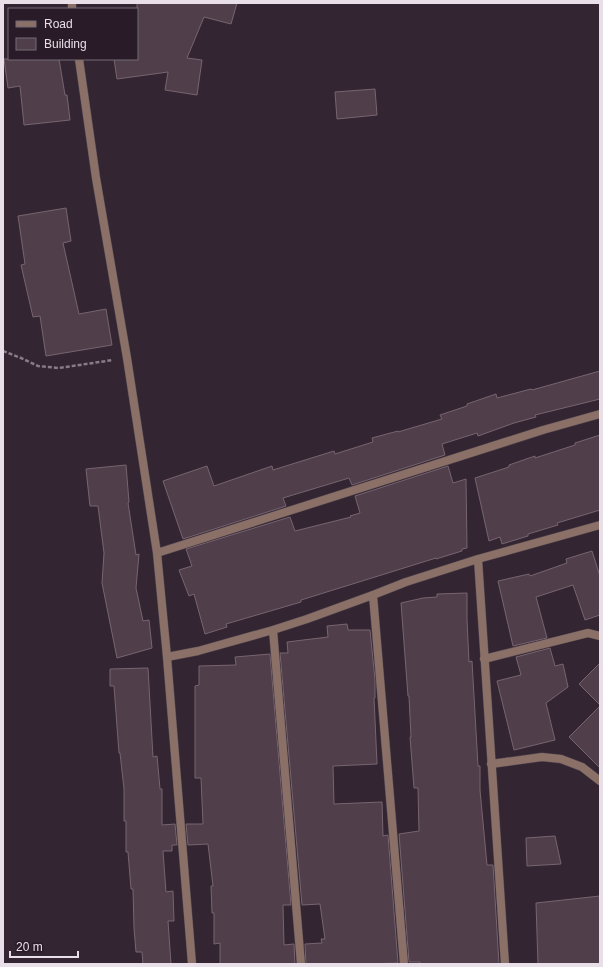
<svg xmlns="http://www.w3.org/2000/svg" width="603" height="967" viewBox="0 0 603 967" font-family="Helvetica,sans-serif">
  <style>
    .building { fill: #503f4a; stroke: #776470 }
    .lines { fill: none; stroke-linecap: round; stroke-linejoin: round }
    .minor-casing { stroke: #50444f; stroke-width: 9 }
    .path { stroke: #877c87; stroke-width: 2.5; stroke-dasharray: 4 2; stroke-linecap: butt }
    .minor { stroke: #8a7066; stroke-width: 8 }
  </style>
  <rect width="100%" height="100%" fill="#332632"/>
  <path class="building" d="M137,3H237L231,24L204,17L187,58L202,60L197,95L165,90L168,72L117,79L114,59H137Z
    M4,59H59L65,95H67L70,120L24,125L20,86L8,88Z
    M375,89L377,115L337,119L335,92Z
    M66,208L71,241L63,243L79,314L106,309L112,345L46,356L40,316L33,317L21,265L25,264L18,216Z
    M600,371V399L535,415L536,417L514,423L478,436L477,433L442,444L445,455L352,485L349,478L283,498L286,506L183,539L163,481L207,466L214,486L272,466L273,470L334,451L335,454L373,442L372,438L398,431V432L442,419L440,415L467,406V404L496,394L497,398L531,389L532,390Z
    M600,435V510L557,523L558,525L528,534V536L502,544L500,537L489,541L475,478L509,467V465L535,456V458L575,445V443Z
    M126,465L129,502L128,503L136,555L139,554L136,588L143,621L149,620L152,648L117,658L102,583L104,553L98,506H90L86,469Z
    M448,466L453,483L466,479L467,548L462,549V551L436,559V558L301,600V602L226,624L227,627L205,634L194,594L189,596L179,570L192,566L186,549L290,517L295,531L351,517L350,516L360,513L355,496Z
    M592,551L600,576V615L585,620L573,585L536,597L547,638L513,646L498,581L529,574L530,576L567,563L566,559Z
    M467,593V619L469,662L472,661L478,766H480V790L487,865H493L499,964H420V962H409L399,834L419,831L418,788H414L410,737H411L409,696H408L401,603L423,598L437,597V594Z
    M347,624L348,630H370L375,680V698H374L377,764L333,766L334,804L382,802L383,836L388,835L398,963L361,964H306L305,944L322,943L321,939H325L320,904L302,905L280,653H288L287,642L328,637L327,626Z
    M550,648L555,666L563,664L568,687L546,703L555,740L514,750L497,681L521,675L516,657Z
    M270,654L291,905H283L284,945L294,944L295,964H220V943L214,944V913H212L211,886H213L208,844L188,845L186,824H203L201,778H195V686L199,685V666L236,665L235,657Z
    M600,663V705L579,684Z
    M148,668L153,757L157,756L160,789H162V825L175,824L177,845H172V851H163L166,892L173,891L174,921H168L171,964H143L142,952H136L134,928L133,889H131L128,852H126V821H124V789L120,753H119L114,686H110V669Z
    M600,706V768L569,737Z
    M555,836L561,864L527,866L526,838Z
    M600,896V964H538L536,903Z"/>
  <g class="lines">
    <g class="minor-casing">
      <path id="minor" d="M72,3V9
        M79,59L96,178L127,358L157,553L167,657L192,964
        M157,553L543,430L600,414
        M478,559L505,964
        M373,595L404,964
        M273,630L301,964
        M167,657L198,651L273,630L307,619L373,595L406,582L478,559L600,525
        M484,659L588,633L600,636
        M491,764L542,757L561,759L582,767L600,781"/>
    </g>
    <path class="path" d="M3,351L21,358L38,366L59,368L113,360"/>
    <use href="#minor" class="minor"/>
  </g>
  <rect width="603" height="967" fill="none" stroke="#e8dfe8" stroke-width="8"/>
  <rect x="8" y="8" width="130" height="52" fill="#291c28" stroke="#756a75"/>
  <rect x="16" y="21" width="20" height="6" fill="#8a7066" stroke="#756a75"/>
  <text x="44" y="28" font-size="12" fill="#e8dfe8">Road</text>
  <rect x="16" y="38" width="20" height="12" fill="#503f4a" stroke="#756a75"/>
  <text x="44" y="48" font-size="12" fill="#e8dfe8">Building</text>
  <path d="M10 951v6h68v-6" fill="none" stroke="#e8dfe8" stroke-width="2"/>
  <text x="16" y="951" font-size="12" fill="#e8dfe8" stroke="#291c28" stroke-width="3" paint-order="stroke">20 m</text>
</svg>
